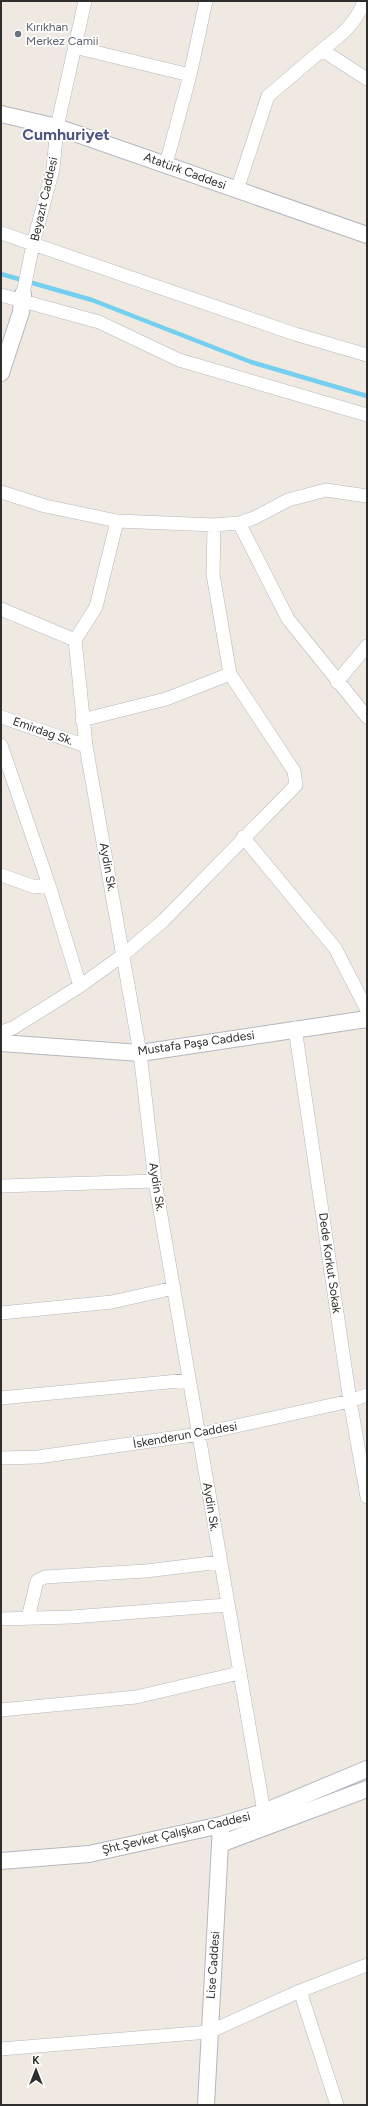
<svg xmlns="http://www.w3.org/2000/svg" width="368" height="2106" viewBox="0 0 368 2106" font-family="Figtree,sans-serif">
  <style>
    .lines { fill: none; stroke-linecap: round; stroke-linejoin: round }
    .stream { stroke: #75cff0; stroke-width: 4.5 }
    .minor-casing { stroke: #b4b7c1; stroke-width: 14 }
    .tertiary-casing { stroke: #b4b7c1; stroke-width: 18 }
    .minor { stroke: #fff; stroke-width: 13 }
    .tertiary { stroke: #fff; stroke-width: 16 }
    .worship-dot { fill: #6b7280; stroke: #fff; stroke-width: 1.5 }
    .labels { text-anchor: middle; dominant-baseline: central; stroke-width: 3.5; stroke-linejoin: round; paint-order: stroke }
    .worship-label { font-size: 12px; fill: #5b616d; stroke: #fff; text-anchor: start }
    .street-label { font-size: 12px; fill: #2e2e2e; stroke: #fff }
    .district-label { font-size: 16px; font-weight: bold; fill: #4d5680; stroke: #fff }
  </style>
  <rect width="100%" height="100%" fill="#efe9e1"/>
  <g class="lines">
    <path class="stream" d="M1,274L92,300L251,362L367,396"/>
    <g class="minor-casing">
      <path id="minor" d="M74,47L190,75
        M322,50C340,36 356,24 364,1
        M166,164L190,75L206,1
        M237,190L268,96L322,50L367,79
        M1,233L295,334L367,355
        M23,294L33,244L53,169L57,127L85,1
        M1,295L99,322L179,360L367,415
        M1,492L45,506L117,521L214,525L239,523L254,518L288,500L326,490L367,496
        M239,523L288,619L367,717
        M1,609L75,640L86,746L140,1053L155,1181L264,1812
        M75,640L96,607L117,521
        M337,682L367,646
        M1,717L86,746
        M82,720L166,699L230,674
        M1,745L49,885L80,986
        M243,837L335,948L367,1010
        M1,875L35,887L49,885
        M295,1028L350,1401L367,1497
        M1,1032L13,1028L80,986L123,955L163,921L296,785L294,771L230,674L213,574L214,525
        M1,1186L155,1181
        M1,1313L112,1302L174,1288
        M1,1398L189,1380
        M1,1458L38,1457L200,1434L350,1401L367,1395
        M28,1618L37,1581L45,1577L146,1571L220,1562
        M1,1619L72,1617L227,1605
        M1,1710L136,1697L239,1673
        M300,1991L337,2105
        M1,2049L209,2032L300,1991L367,1965"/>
    </g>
    <g class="tertiary-casing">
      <path id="tertiary" d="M1,114L57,127L367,235
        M1,373L21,312L23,294
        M1,1043L140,1053L367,1019
        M220,1844L367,1789
        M1,1861L89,1854L221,1825L264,1812L367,1769
        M206,2105L221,1825"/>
    </g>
    <use href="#minor" class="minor"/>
    <use href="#tertiary" class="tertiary"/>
  </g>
  <circle class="worship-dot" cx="18" cy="34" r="4"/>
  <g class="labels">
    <g class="worship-label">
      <text x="26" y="27">Kırıkhan<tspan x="26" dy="14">Merkez Camii</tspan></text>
    </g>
    <g class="street-label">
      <text transform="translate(185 171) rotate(20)">Atatürk Caddesi</text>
      <text transform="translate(44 199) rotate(-77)">Beyazıt Caddesi</text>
      <text transform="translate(43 731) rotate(19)">Emirdag Sk.</text>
      <text transform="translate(108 867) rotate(80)">Aydin Sk.</text>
      <text transform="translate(196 1043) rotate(-8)">Mustafa Paşa Caddesi</text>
      <text transform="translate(157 1187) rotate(81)">Aydin Sk.</text>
      <text transform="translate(330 1263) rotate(82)">Dede Korkut Sokak</text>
      <text transform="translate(185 1435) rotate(-10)">İskenderun Caddesi</text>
      <text transform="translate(211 1507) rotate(81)">Aydin Sk.</text>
      <text transform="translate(176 1833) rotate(-13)">Şht.Şevket Çalışkan Caddesi</text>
      <text transform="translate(213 1965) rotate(-86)">Lise Caddesi</text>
    </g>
    <g class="district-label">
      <text x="66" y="134">Cumhuriyet</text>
    </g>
  </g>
  <rect width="368" height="2106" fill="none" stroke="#2e2e2e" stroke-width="4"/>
  <g transform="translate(36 2070)" stroke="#ffffff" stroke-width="3" paint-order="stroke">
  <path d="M0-3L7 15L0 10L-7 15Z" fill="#2e2e2e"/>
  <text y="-6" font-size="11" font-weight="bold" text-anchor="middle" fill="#2e2e2e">K</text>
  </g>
</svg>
